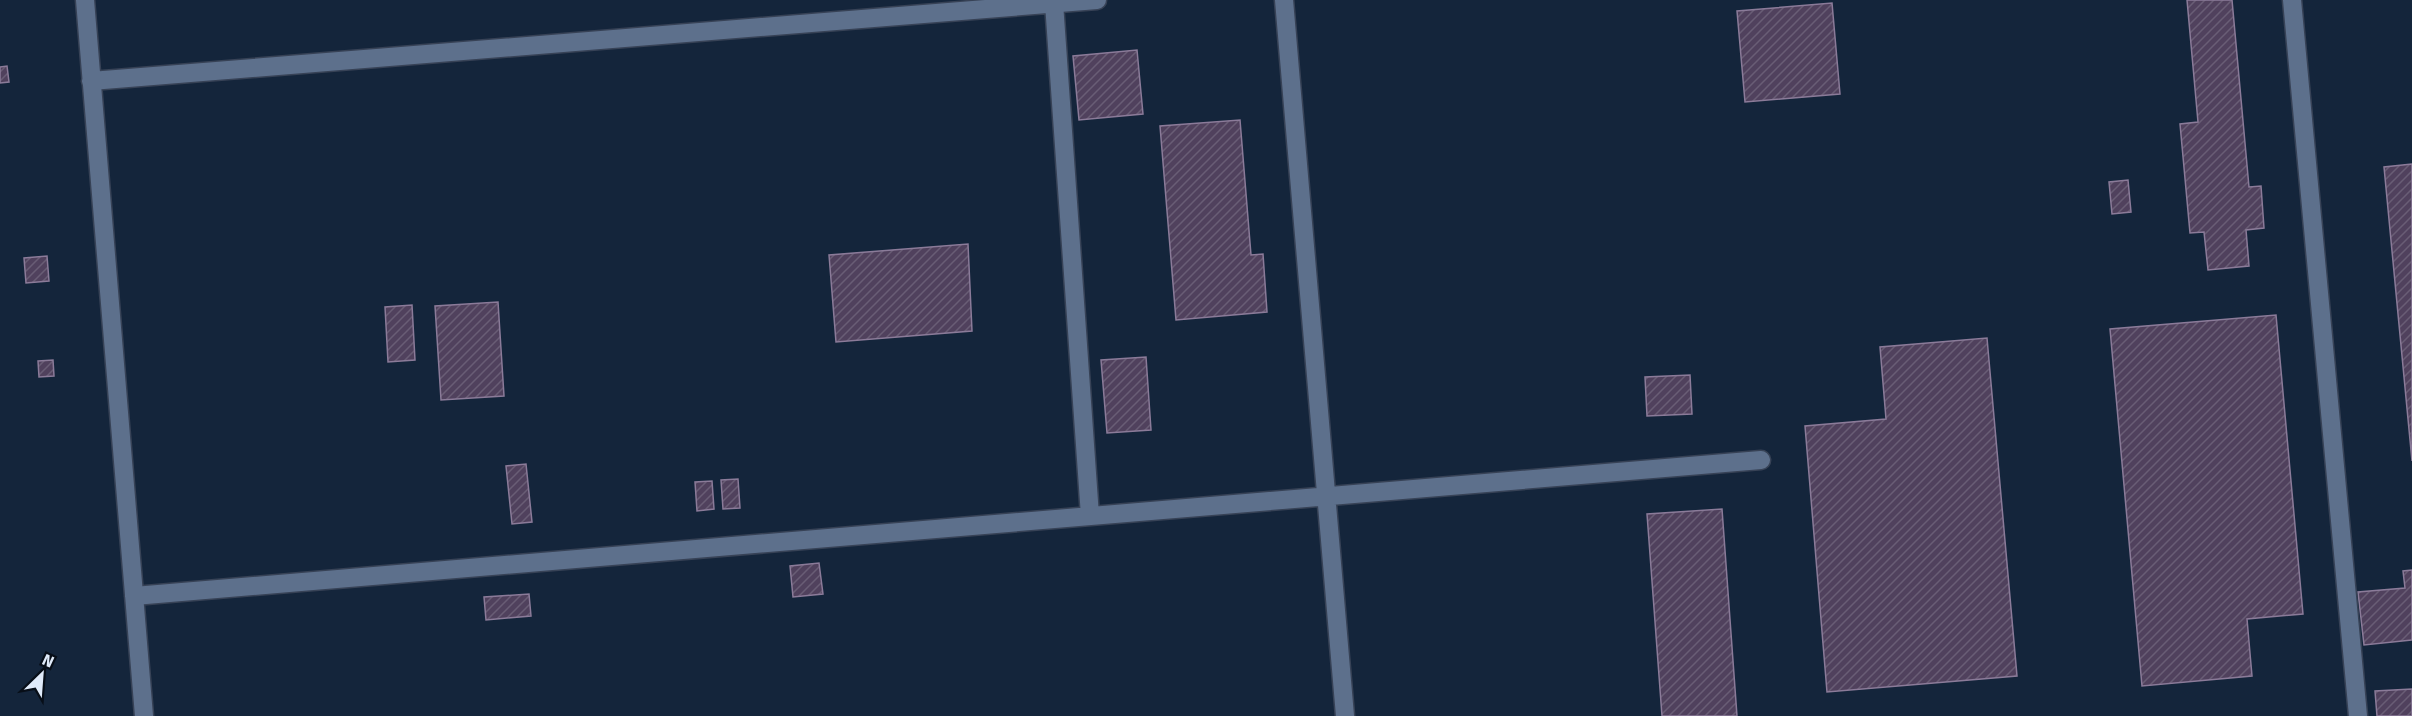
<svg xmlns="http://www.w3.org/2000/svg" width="2412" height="716" viewBox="0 0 2412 716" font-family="'Fira Sans',sans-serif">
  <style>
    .building { fill: url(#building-hatch); stroke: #8b7b99; stroke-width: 1.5 }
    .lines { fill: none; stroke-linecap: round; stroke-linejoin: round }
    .lane-casing { stroke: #374256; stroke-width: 21 }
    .lane { stroke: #5d708c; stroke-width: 18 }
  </style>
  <defs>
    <pattern id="building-hatch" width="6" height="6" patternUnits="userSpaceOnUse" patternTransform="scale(1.5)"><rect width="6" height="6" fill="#50415d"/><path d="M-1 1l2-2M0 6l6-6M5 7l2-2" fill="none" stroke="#695d75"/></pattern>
  </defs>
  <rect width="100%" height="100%" fill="#14253b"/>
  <path class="building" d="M2187,0H2232L2249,187L2261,186L2264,228L2246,230L2249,266L2208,270L2204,232L2190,233L2180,124L2198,122Z
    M1832,3L1840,94L1745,102L1737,11Z
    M1137,50L1143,114L1079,120L1073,56Z
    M7,66L9,82L0,83V67Z
    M1240,120L1251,255L1263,254L1267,312L1176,320L1160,126Z
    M2412,164V461L2384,167Z
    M2128,180L2131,212L2112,214L2109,182Z
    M968,244L972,331L836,342L829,255Z
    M47,256L49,281L26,283L24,258Z
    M498,302L504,396L441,400L435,306Z
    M412,305L415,360L388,362L385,307Z
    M2276,315L2303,614L2247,619L2252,676L2142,686L2110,329Z
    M1987,338L2017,676L1827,692L1805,426L1886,419L1880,347Z
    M1146,357L1151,430L1107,433L1101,360Z
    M53,360L54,376L39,377L38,361Z
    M1690,375L1692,414L1647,416L1645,377Z
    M526,464L532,522L512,524L506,466Z
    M738,479L740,508L723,509L721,480Z
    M712,481L714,509L697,511L695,482Z
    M1722,509L1737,716H1662L1647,514Z
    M819,563L823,594L793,597L790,566Z
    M2412,570V640L2364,645L2358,592L2405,588L2403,571Z
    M529,594L531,616L486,620L484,597Z
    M2412,689V716H2377L2375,691Z"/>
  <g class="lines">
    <g class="lane-casing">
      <path id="lane" d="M85,0L144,716
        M1284,0L1345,716
        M2292,0L2358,716
        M1054,3L1090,516
        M91,81L1097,0
        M134,596L1761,460"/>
    </g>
    <use href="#lane" class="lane"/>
  </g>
  <g transform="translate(42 674) rotate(25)" stroke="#070e18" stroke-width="4.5" paint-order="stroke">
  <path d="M0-4.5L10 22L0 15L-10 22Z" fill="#e0ebfa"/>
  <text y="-9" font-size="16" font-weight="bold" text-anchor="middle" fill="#e0ebfa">N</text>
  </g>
</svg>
